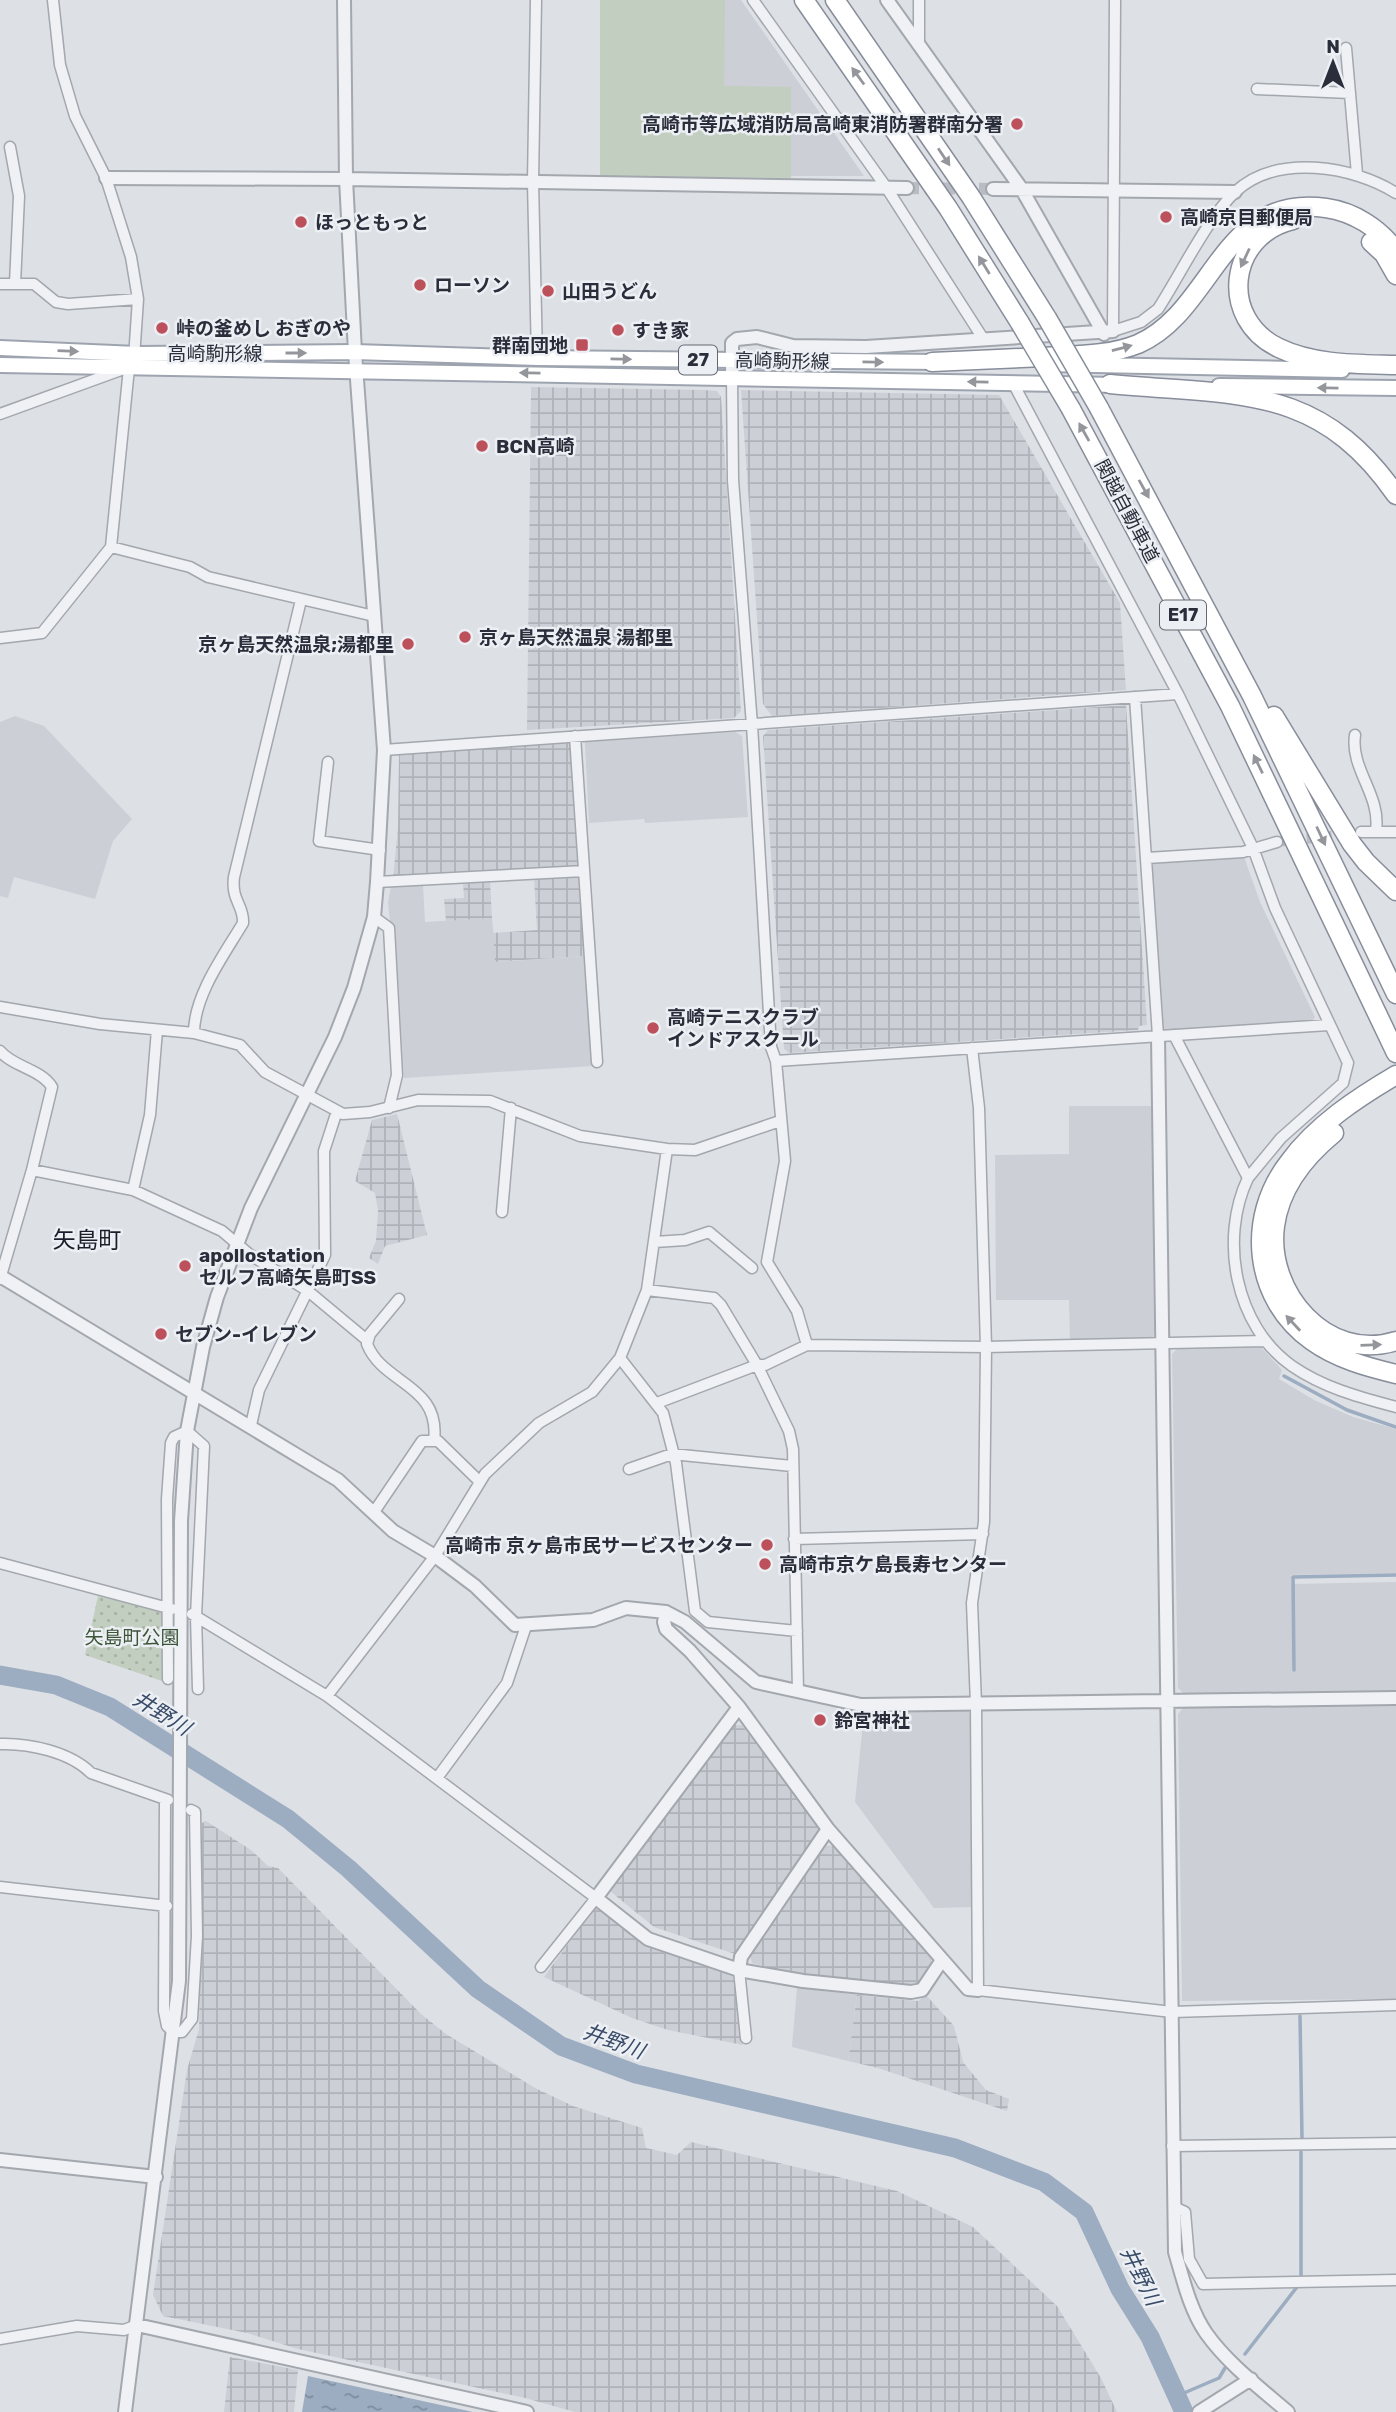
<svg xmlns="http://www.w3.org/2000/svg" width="1396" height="2412" viewBox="0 0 1396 2412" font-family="Rubik,'Noto Sans JP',sans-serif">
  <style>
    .built { fill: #cccfd6 }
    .industrial { fill: url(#industrial-grid) }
    .park { fill: url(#park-dots) }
    .pitch { fill: #c2cebf }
    .water { fill: url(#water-ripples) }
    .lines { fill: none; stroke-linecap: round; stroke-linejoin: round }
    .stream { stroke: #9cacc1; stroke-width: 3.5 }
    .river { stroke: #9cacc1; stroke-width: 19 }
    .minor-tunnel { stroke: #b9bcc3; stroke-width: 10; stroke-dasharray: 10 5; stroke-linecap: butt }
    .tertiary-tunnel { stroke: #b9bcc3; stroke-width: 12; stroke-dasharray: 12 6; stroke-linecap: butt }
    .minor-casing { stroke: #a3a7ae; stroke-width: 13 }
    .tertiary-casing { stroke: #a3a7ae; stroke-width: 16 }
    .primary-casing { stroke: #9ea4af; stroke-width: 18 }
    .motorway-casing { stroke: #878d9a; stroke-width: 21 }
    .minor { stroke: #eff1f4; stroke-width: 10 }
    .tertiary { stroke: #eff1f4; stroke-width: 12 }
    .primary { stroke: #fff; stroke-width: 14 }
    .motorway { stroke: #fff; stroke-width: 18 }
    .motorway-bridge-casing { stroke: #878d9a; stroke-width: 21; stroke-linecap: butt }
    .motorway-bridge { stroke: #fff; stroke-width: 18 }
    .oneway { fill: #94969c }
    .poi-dot { fill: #bc505b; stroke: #eceff3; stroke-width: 2.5 }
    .labels { text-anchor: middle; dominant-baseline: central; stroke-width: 5; stroke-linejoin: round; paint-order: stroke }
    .shield { fill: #eceff3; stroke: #646872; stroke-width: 2 }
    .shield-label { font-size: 18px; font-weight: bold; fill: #292e3a }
    .poi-label { font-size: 19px; font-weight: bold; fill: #292e3a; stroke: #eceff3; text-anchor: start }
    .street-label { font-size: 19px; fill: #292e3a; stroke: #eceff3 }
    .park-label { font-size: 19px; fill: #3c5438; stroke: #eceff3 }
    .water-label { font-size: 21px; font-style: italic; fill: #384b68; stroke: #eceff3 }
    .quarter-label { font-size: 23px; fill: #1b1f2b; stroke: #eceff3 }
  </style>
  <defs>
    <pattern id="industrial-grid" width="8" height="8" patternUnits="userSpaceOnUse" patternTransform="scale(1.75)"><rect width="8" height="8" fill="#cccfd6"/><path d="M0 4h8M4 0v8" fill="none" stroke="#afb2b8"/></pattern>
    <pattern id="park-dots" width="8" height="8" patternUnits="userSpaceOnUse" patternTransform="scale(1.75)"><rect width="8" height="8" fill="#c2cebf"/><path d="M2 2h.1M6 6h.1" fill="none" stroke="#a7b1a5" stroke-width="1.8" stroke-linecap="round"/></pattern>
    <pattern id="water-ripples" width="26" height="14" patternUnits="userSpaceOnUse" patternTransform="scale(1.75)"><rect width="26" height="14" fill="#9cacc1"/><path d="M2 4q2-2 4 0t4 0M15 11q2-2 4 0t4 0" fill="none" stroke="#7f8c9e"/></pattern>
  </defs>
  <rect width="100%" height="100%" fill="#dde0e5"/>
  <path class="built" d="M600,0H741L864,176H600Z
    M15,716L44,726L132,819L113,841L95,899L14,877L8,898L0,896V722Z
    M735,732L742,736L748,817L645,823L644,819L589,823L585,742Z
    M1244,857L1260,902L1315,1017L1312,1021L1161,1031L1149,863Z
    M423,885L425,922L492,918L496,962L584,956L593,1066L404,1078L395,926L390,922L388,902L391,887Z
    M1069,1106H1152L1154,1335L1150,1340L1070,1341L1069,1300H996L995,1155L1069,1154Z
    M1259,1345L1282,1370L1279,1379L1314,1400L1353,1417L1396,1429V1573L1291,1575V1584L1396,1582V1692L1184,1694L1178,1688L1172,1354L1179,1347Z
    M1396,1704V1999L1182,2001L1178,1714L1183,1708Z
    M968,1711L972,1717L975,1907L934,1908L855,1802L864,1713Z
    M797,1988L857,1995L848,2061L792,2047Z"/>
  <path class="industrial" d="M531,387L703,390L717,391L721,397L741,711L734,718L527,730Z
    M741,390L999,395L1120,603L1126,690L772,716L763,704Z
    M1126,705L1147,1025L1139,1026L1138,1030L789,1053L784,1049L763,736L768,730Z
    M570,743L579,867L393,879L398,828L399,755Z
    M579,875L584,956L495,962L493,933L537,930L534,878Z
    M490,880L492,918L446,921L444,899L464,898L463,882Z
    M397,1114L427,1235L385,1246L378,1264L369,1258L376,1241L378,1210L375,1193L355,1181L372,1120Z
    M734,1725H742L818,1824L819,1833L735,1954L654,1927L610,1891Z
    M206,1821L251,1850L268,1866L278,1868L421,2014L446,2034L535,2088L573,2106L642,2128L646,2148L677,2155L691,2142L897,2191L973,2227L1057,2306L1101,2378L1117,2412H575L525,2398L298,2349L247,2333L163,2316L153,2295L187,2070L199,2029L202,1823Z
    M836,1845L931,1957L930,1965L919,1983L908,1986L801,1976L752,1963L750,1956L826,1846Z
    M594,1908H599L647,1945L733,1975L743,2045L668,2030L632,2018L544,1977Z
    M857,1995L918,2001L926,1995L954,2026L963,2062L986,2090L1009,2099L1007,2111L878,2068L848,2061Z
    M230,2357L298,2370L294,2412H224Z"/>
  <path class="park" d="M98,1596L164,1613L165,1682L85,1655Z"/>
  <path class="pitch" d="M600,0H725L724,86L791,87V178L600,176Z"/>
  <path class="water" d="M308,2376L473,2412H302Z"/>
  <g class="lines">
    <path class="stream" d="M1284,1376L1347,1410L1396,1427
      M1294,1670L1293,1577L1396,1575
      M1300,2016L1302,2138
      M1301,2152V2275
      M1245,2354L1297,2287
      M1177,2396L1219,2378L1225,2368"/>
    <path class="river" d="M0,1675L56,1685L110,1707L288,1819L349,1869L478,1989L561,2046L636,2074L955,2148L1044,2182L1084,2212L1120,2289L1150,2337L1184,2412"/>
    <path class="minor-tunnel" d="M1277,842L1349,834"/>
    <path class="tertiary-tunnel" d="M907,188L993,189"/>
    <g class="minor-casing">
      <path id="minor" d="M53,0L60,65L75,116L106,178L131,257L138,299L134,358
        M536,0L533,182L537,358
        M753,0L886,187L984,340
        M919,0V45
        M1115,0L1113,331L1141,322L1158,309C1180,275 1207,219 1235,192C1277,153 1353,166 1396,193
        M1346,48L1357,174
        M1257,89L1350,93
        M10,147L19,196L15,284
        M0,284H34L56,302L68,304L138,299
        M732,377L733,480L752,725L771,1047L776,1061L1329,1025
        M1013,383L1178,694L1253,848L1275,908L1348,1063L1343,1083L1281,1138L1248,1178
        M0,414L121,370
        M111,547L190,567L208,577L374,616
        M0,638L42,633L111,547L129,368
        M1135,697L1158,1036
        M1355,735C1350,769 1381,795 1376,830
        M575,736L597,1062
        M384,750L1178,694
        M328,762L319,841L380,850
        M1361,832H1396
        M1147,858L1243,852L1277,842
        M377,882L584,871
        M374,917L389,928L397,1075L389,1108
        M0,1007L100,1024L194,1033L240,1045L265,1072L343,1114L370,1112L418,1100L490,1101L580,1136L667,1149L695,1150L780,1121
        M194,1033C194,995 224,955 243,923C244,905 231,901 234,877L301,600
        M1174,1035L1248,1178C1219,1239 1235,1326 1292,1366C1324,1388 1359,1397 1396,1407
        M972,1048L979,1108L986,1347L984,1522L972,1603L976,1704L978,1990L1172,2012L1396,2005
        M0,1051C13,1067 41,1069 52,1087L32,1170L0,1279
        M776,1061L785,1161L767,1262L797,1311L807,1345
        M32,1170L133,1190L222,1231L249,1254L308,1291L368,1341
        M133,1190L150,1115L157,1030
        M502,1212L511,1108
        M655,1242L685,1240L709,1232L752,1268
        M647,1290L714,1298L721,1305L757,1365L657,1403
        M399,1299L370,1334L367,1344C383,1385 441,1384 434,1441
        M620,1358L663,1413L676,1463L695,1611L708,1622L797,1631
        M251,1425L259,1390L325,1255L324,1151L337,1111
        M629,1469L672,1454L792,1466
        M374,1512L422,1441H438L479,1481
        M794,1539L983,1534
        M0,1563L172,1609
        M192,1614L327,1696L596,1898L541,1967
        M168,1679L167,1499L171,1443L174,1437L187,1431L204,1446L196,1616L198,1689
        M798,1691L793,1449L789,1431L757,1365H765L807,1345L986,1347L1265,1341
        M327,1696L435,1556L485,1474L539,1423L592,1392L620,1358L647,1290L667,1149
        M0,1744C29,1743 70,1752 91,1773L168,1800
        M437,1778L507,1683L526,1626
        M165,1799L164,2011L167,2026L174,2032H182L192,2019L197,1936L195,1812L191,1810
        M0,1887L167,1906
        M739,1970L746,2038
        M1172,2146L1396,2143
        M1174,2207L1185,2212L1189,2259L1203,2284L1396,2280
        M0,2339L77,2326L124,2330L137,2325"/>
    </g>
    <g class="tertiary-casing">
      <path id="tertiary" d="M887,0L1021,188L1104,334
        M106,178L346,179L907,188
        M993,189L1235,192
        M732,377V343L737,339L757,337L793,346L866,347L1113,331
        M1158,1036L1175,2252C1183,2279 1190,2310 1206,2333C1227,2363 1260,2388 1288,2412
        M0,1276L338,1480L393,1531L435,1556L475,1586L515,1625L593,1620L626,1608L666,1612L685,1622L756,1682L861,1705L1396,1698
        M666,1612L664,1622L666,1629L690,1651L739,1707L828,1829L968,1989L978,1990
        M739,1707L596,1898L648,1939L739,1970L803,1981L911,1992L922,1990L942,1960
        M739,1970L741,1957L828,1829
        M0,2160L156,2177
        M137,2325L527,2412
        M125,2412L179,1981L181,1521L187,1431L203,1347L217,1297L251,1208L335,1037L354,988L374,917L377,882L384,750L355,352L346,179L344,0
        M1199,2412L1251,2379"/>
    </g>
    <g class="primary-casing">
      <path id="primary" d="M0,348L137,354L355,352L537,358L940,362
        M1044,364L1342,370
        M0,365L1118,385
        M1219,386L1396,388"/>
    </g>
    <g class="motorway-casing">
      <path id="motorway" d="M804,0L948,208L1020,323
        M835,0L971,197L1047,318
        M1293,220C1228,235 1218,319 1279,348C1314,365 1358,364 1396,365
        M1371,242L1384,254L1396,275
        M932,362C969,360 1006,359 1043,357C1075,355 1108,356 1138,344C1214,311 1221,193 1326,208C1354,212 1379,228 1396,251
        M1110,384C1233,396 1318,382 1396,495
        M1099,408L1252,696L1396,994
        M1071,409L1230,706L1396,1053
        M1274,716L1352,844L1366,862L1396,891
        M1396,1075C1357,1098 1316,1125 1289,1162C1245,1218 1253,1299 1312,1341C1337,1359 1367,1367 1396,1374
        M1334,1133C1306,1156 1280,1188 1275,1226C1266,1292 1327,1363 1396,1341"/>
    </g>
    <use href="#minor" class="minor"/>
    <use href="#tertiary" class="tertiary"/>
    <use href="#primary" class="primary"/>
    <use href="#motorway" class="motorway"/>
    <g class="motorway-bridge-casing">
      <path id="motorway-bridge" d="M1047,318L1099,408
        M1020,323L1071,409"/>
    </g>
    <use href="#motorway-bridge" class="motorway-bridge"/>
  </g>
  <defs><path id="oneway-solid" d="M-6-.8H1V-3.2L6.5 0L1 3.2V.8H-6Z" transform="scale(1.75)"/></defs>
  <g class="oneway">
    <use href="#oneway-solid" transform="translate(858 76) rotate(-126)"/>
    <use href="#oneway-solid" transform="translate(944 157) rotate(56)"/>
    <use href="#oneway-solid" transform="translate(1245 258) rotate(115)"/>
    <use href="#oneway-solid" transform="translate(984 265) rotate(-122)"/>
    <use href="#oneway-solid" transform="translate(1122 348) rotate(-15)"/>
    <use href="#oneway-solid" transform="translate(68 351) rotate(2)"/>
    <use href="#oneway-solid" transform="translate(296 353)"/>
    <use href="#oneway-solid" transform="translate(621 359) rotate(1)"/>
    <use href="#oneway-solid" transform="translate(873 362) rotate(1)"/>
    <use href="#oneway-solid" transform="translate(530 373) rotate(-179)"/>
    <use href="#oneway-solid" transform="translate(978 382) rotate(-179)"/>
    <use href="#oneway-solid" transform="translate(1328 388) rotate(-179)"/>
    <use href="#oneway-solid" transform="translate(1084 432) rotate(-119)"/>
    <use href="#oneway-solid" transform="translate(1144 489) rotate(61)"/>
    <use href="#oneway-solid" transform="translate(1258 764) rotate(-116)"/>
    <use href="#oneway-solid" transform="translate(1321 836) rotate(65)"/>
    <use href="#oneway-solid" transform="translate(1293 1323) rotate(-133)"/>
    <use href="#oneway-solid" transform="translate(1371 1345) rotate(-2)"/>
  </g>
  <g class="poi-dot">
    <circle cx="1017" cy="124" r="7"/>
    <circle cx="1166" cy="217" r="7"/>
    <circle cx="301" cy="222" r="7"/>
    <circle cx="420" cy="285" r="7"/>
    <circle cx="548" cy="291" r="7"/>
    <circle cx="162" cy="328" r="7"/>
    <circle cx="618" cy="330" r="7"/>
    <rect x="575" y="338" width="14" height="14" rx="3.5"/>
    <circle cx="482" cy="446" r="7"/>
    <circle cx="465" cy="637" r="7"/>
    <circle cx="408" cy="644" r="7"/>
    <circle cx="653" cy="1028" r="7"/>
    <circle cx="185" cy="1266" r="7"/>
    <circle cx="161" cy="1334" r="7"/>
    <circle cx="767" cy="1545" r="7"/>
    <circle cx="765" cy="1564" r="7"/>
    <circle cx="820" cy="1720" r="7"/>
  </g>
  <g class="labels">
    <g class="shield">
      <rect x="679" y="345.5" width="38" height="29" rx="5"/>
      <rect x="1160" y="600.5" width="46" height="29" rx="5"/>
    </g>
    <g class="shield-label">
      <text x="698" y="360">27</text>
      <text x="1183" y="615">E17</text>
    </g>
    <g class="poi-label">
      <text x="1003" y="124" text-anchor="end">高崎市等広域消防局高崎東消防署群南分署</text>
      <text x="1180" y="217">高崎京目郵便局</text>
      <text x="315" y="222">ほっともっと</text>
      <text x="434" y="285">ローソン</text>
      <text x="562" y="291">山田うどん</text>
      <text x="176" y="328">峠の釜めし おぎのや</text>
      <text x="632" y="330">すき家</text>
      <text x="568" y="345" text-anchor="end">群南団地</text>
      <text x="496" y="446">BCN高崎</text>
      <text x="479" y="637">京ヶ島天然温泉 湯都里</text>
      <text x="394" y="644" text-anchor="end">京ヶ島天然温泉;湯都里</text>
      <text x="667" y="1017">高崎テニスクラブ<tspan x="667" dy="22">インドアスクール</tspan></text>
      <text x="199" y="1255">apollostation<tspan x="199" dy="22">セルフ高崎矢島町SS</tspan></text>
      <text x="175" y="1334">セブン-イレブン</text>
      <text x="753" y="1545" text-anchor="end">高崎市 京ヶ島市民サービスセンター</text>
      <text x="779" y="1564">高崎市京ケ島長寿センター</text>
      <text x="834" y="1720">鈴宮神社</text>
    </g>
    <g class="street-label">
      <text x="215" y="353">高崎駒形線</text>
      <text transform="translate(782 361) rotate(1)">高崎駒形線</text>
      <text transform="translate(1127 511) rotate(62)">関越自動車道</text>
    </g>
    <g class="park-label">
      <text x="132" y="1637">矢島町公園</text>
    </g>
    <g class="water-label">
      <text transform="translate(162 1713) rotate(32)">井野川</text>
      <text transform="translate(614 2041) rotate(20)">井野川</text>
      <text transform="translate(1141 2276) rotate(63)">井野川</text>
    </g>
    <g class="quarter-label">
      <text x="87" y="1240">矢島町</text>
    </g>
  </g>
  <g transform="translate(1333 63)" stroke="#eceff3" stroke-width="5" paint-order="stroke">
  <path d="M0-5L12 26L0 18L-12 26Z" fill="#292e3a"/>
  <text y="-10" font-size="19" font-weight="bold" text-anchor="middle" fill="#292e3a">N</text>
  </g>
</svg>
